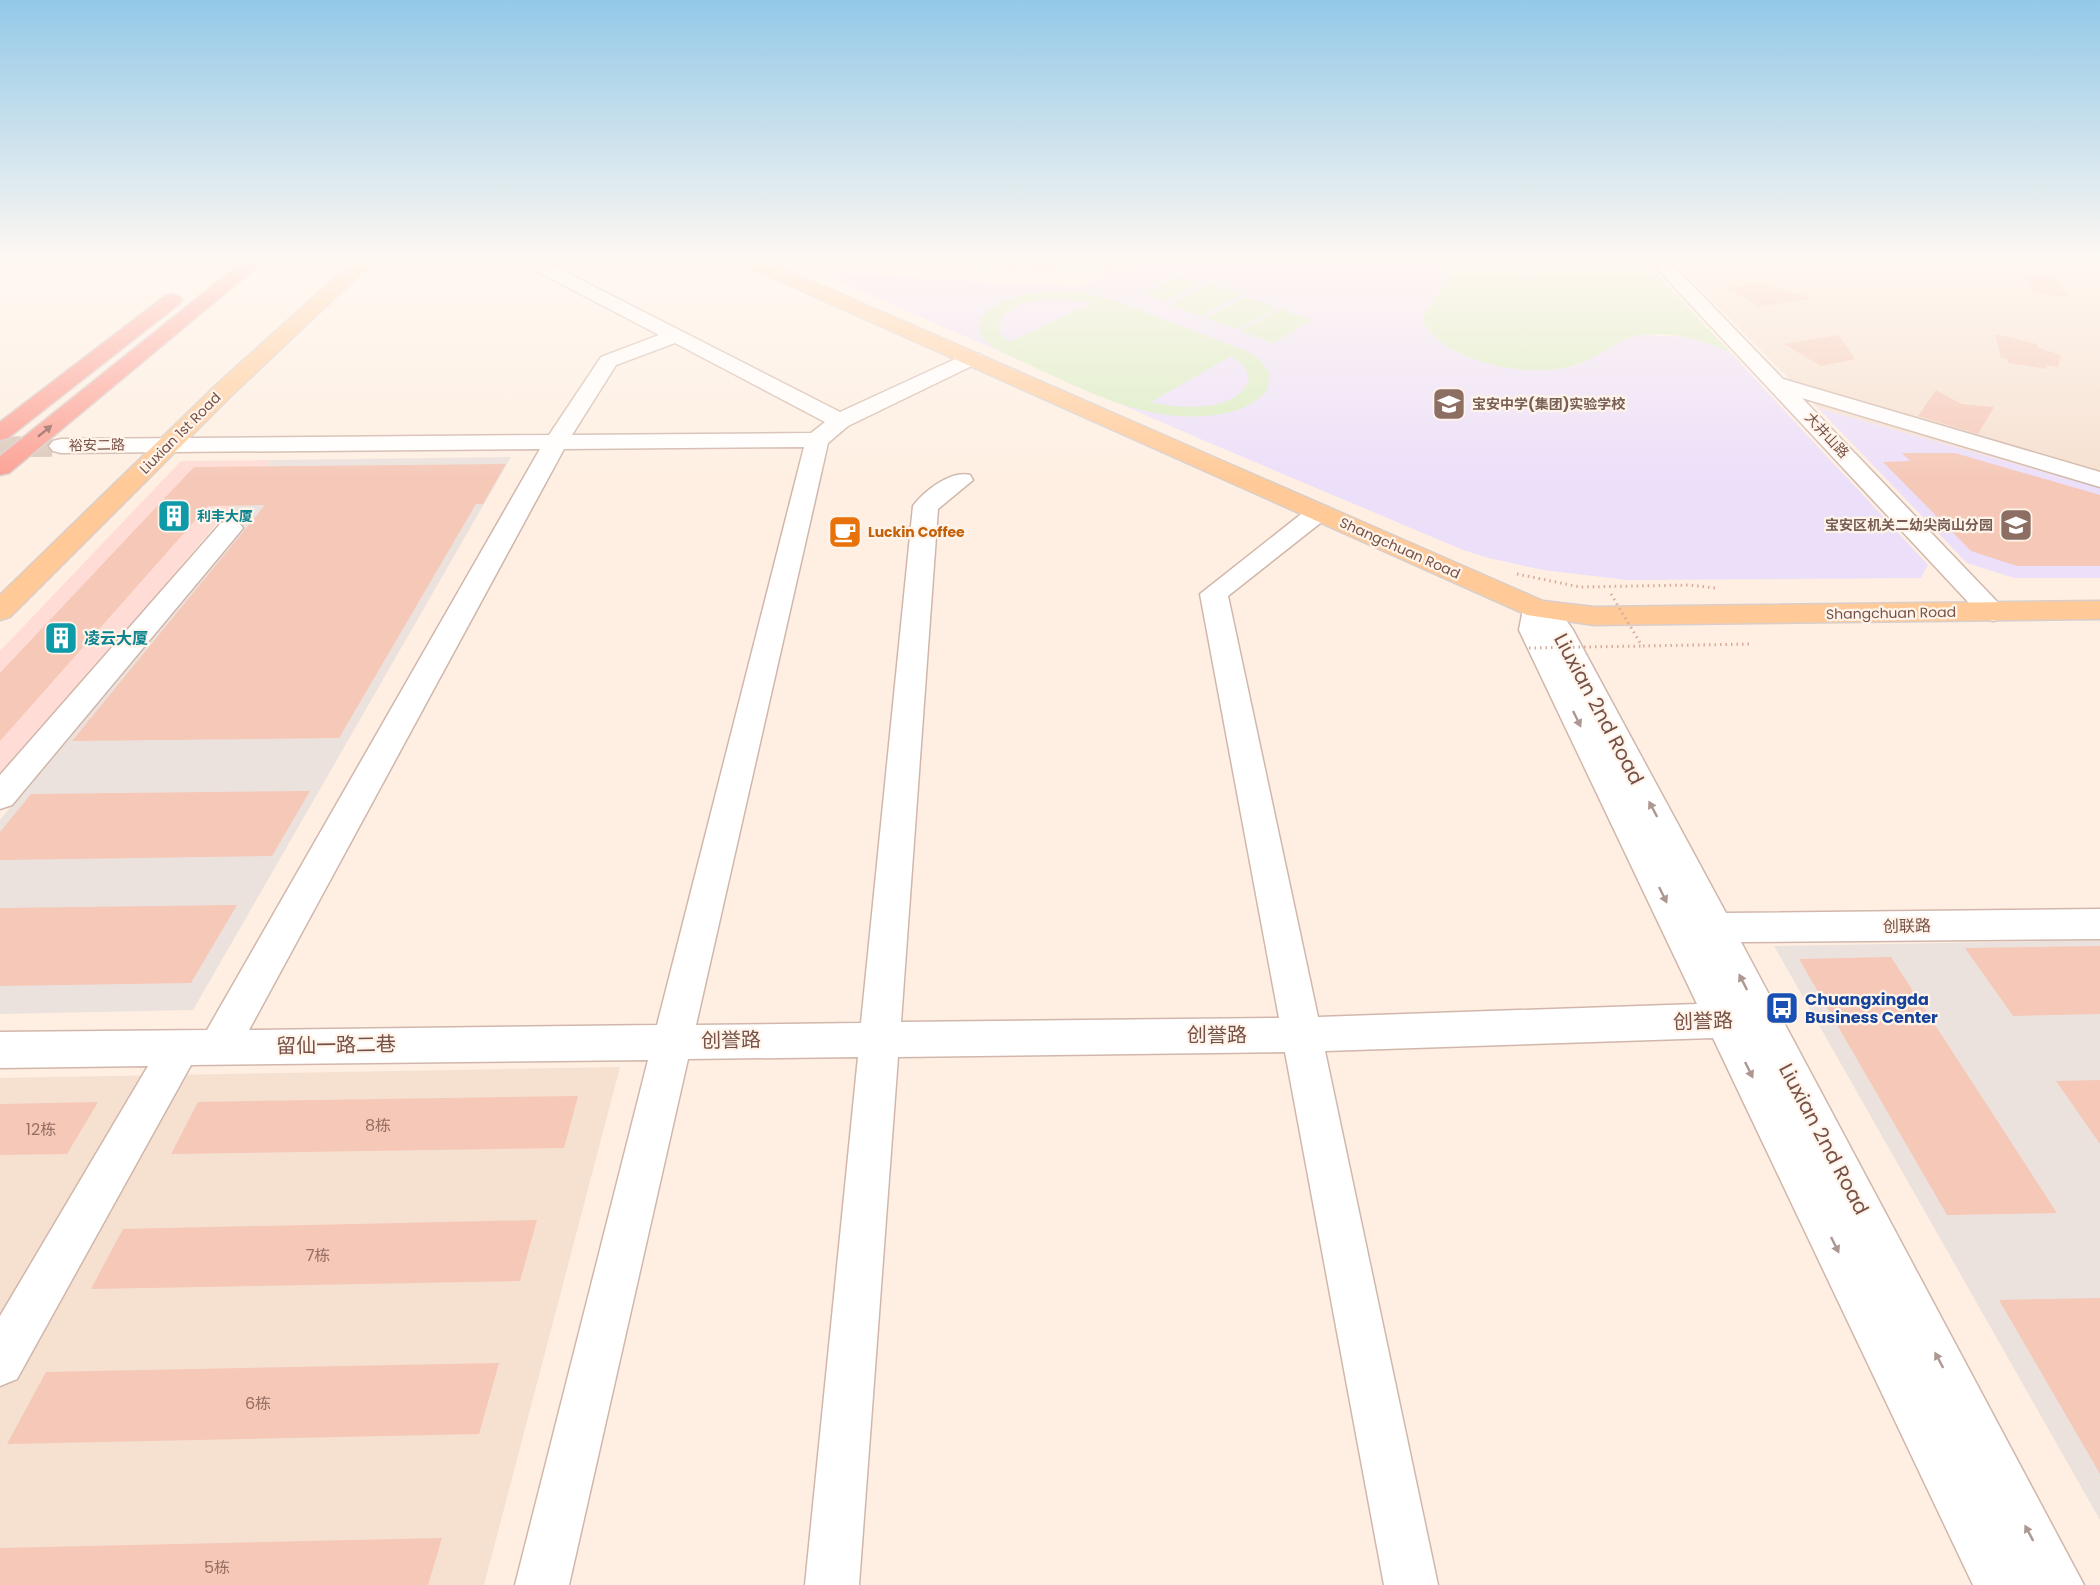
<svg xmlns="http://www.w3.org/2000/svg" width="2100" height="1585" viewBox="0 0 2100 1585" font-family="Poppins,'Noto Sans SC',sans-serif">
  <style>
    .residential { fill: #f6e0d0 }
    .commercial { fill: #ffdcd5 }
    .industrial { fill: #ece2dd }
    .education { fill: #ecdffa }
    .green { fill: #d8ecc0; fill-rule: evenodd }
    .building { fill: #f5c8b8 }
    .lines { fill: none; stroke-linecap: round; stroke-linejoin: round }
    .minor-tunnel { stroke: #dcc8bb; stroke-width: 21; stroke-dasharray: 21 10; stroke-linecap: butt }
    .minor-casing { stroke: #d1b7ab; stroke-width: 3 }
    .major-casing { stroke: #d9cecb; stroke-width: 3 }
    .highway-casing { stroke: #d9cecb; stroke-width: 3 }
    .path-far1 { stroke: #daab9b; stroke-width: 2; stroke-dasharray: 1 3; stroke-linecap: butt }
    .path { stroke: #daab9b; stroke-width: 3; stroke-dasharray: 1.5 4; stroke-linecap: butt }
    .minor { fill: #fff; fill-rule: evenodd }
    .major { fill: #ffca98; fill-rule: evenodd }
    .highway { fill: #fca195; fill-rule: evenodd }
    .path-bridge { stroke: #daab9b; stroke-width: 3; stroke-dasharray: 1.5 4; stroke-linecap: butt }
    .oneway { fill: #926157 }
    .oneway2 { fill: #ad9791 }
    .labels { text-anchor: middle; dominant-baseline: central; stroke-width: 4.5; stroke-linejoin: round; paint-order: stroke }
    .far-education-label { font-size: 14px; font-weight: bold; fill: #785e54; stroke: #fff4ea; text-anchor: start }
    .far-street-label { font-size: 14px; fill: #775147; stroke: #fff4ea }
    .far-culture-label { font-size: 14px; font-weight: bold; fill: #0d838f; stroke: #fff4ea; text-anchor: start }
    .far-food-label { font-size: 14px; font-weight: bold; fill: #c56008; stroke: #fff4ea; text-anchor: start }
    .culture-label { font-size: 16px; font-weight: bold; fill: #0d838f; stroke: #fff4ea; text-anchor: start }
    .street-label { font-size: 16px; fill: #775147; stroke: #fff4ea }
    .transit-label { font-size: 16px; font-weight: bold; fill: #164399; stroke: #fff4ea; text-anchor: start }
    .near-number-label { font-size: 16px; fill: #966f63 }
    .near-street-label { font-size: 20px; fill: #775147; stroke: #fff4ea }
  </style>
  <rect width="100%" height="100%" fill="#feefe2"/>
  <path class="residential" d="M1672,260H2100V488L1818,408Z
    M620,1067L484,1585H0V1078Z"/>
  <path class="commercial" d="M271,460L225,514L0,779V651L181,461Z"/>
  <path class="industrial" d="M511,457L193,1010L0,1014V820L251,514H225L271,460Z
    M2100,940V1520L1774,946Z"/>
  <path class="education" d="M1166,260H1439L1450,268L1449,279L1427,309L1575,366L1625,339L1643,335L1687,337L1710,343L1730,352L1928,565L1921,578L1627,580L1543,570L1489,558L1463,550L1198,438L831,278L845,273L1079,287L1113,271Z
    M1818,408L2100,488V578H2014L1967,563Z"/>
  <path class="green" d="M949,260H1166L1113,271H980Z
    M1439,260H1643L1730,352C1702,340 1672,331 1641,335C1616,339 1599,358 1575,365C1532,380 1445,363 1422,321C1429,302 1449,288 1450,268Z
    M1179,277L1199,284L1165,301L1145,294Z
    M1211,284L1241,295L1201,316L1170,305Z
    M1073,291L1114,300L1246,351L1257,357L1269,372L1268,389C1257,404 1239,411 1221,414C1144,428 1071,382 1003,353C955,327 989,302 1026,294C1041,291 1057,291 1073,291ZM1058,299L1092,303L1009,342L999,332V321C1012,302 1037,300 1058,299ZM1231,356L1245,367L1249,379C1239,413 1178,409 1151,402Z
    M1245,297L1277,308L1237,329L1205,318Z
    M1280,309L1312,320L1273,343L1240,331Z"/>
  <path class="building" d="M2052,273L2070,297L2035,293L2024,275Z
    M1758,283L1812,298L1759,307L1727,288Z
    M1995,334L2037,344L2038,348L2061,355L2058,367L2045,365L2047,369L2008,363L2007,359L2001,358Z
    M1839,335L1855,359L1821,366L1784,344Z
    M1936,390L1961,404L1994,407L1978,434L1918,416Z
    M1902,453H1955L2100,495V566H2017L1971,551L1883,462L1910,461Z
    M506,464L483,504H476L339,738L72,741L265,505L208,506L0,741V673L194,467Z
    M310,791L272,856L0,860V832L31,794Z
    M237,905L191,983L0,986V908Z
    M2100,946V1014L2013,1016L1965,948Z
    M1891,957L2057,1213L1947,1215L1799,959Z
    M2100,1080V1144L2056,1081Z
    M578,1096L564,1148L171,1154L198,1102Z
    M98,1102L67,1154L0,1155V1104Z
    M537,1220L520,1281L91,1289L123,1229Z
    M2100,1298V1474L1999,1300Z
    M499,1363L479,1434L7,1444L46,1372Z
    M442,1538L428,1585H0V1548Z"/>
  <g class="lines">
    <path class="minor-tunnel" d="M0,447L61,446"/>
    <g class="minor-casing">
      <path id="minor" d="M542,260L840,412L966,354H980L984,358L980,362L848,426L828,443L696,1025L861,1023L913,506C924,491 951,470 970,475L973,480L938,509L901,1022L1279,1018L1200,594L1310,507L1319,504L1328,507L1332,512L1328,517L1228,596L1318,1017L1697,1004L1519,630L1523,609L1527,603C1547,598 1563,614 1573,630L1726,913L2100,909V939L1741,942L2084,1585H1973L1713,1038L1325,1051L1438,1585H1384L1285,1052L898,1057L859,1585H805L858,1057L688,1059L569,1585H515L648,1060L191,1065L17,1379L0,1386V1316L148,1066L0,1068V1032L207,1030L540,449L61,453L53,451L49,446L53,441L61,439L549,435L601,357L659,335L533,269L531,265L533,261ZM675,343L825,422L811,433L572,435L616,365ZM804,447L657,1025L249,1030L564,449Z
        M1649,260H1668L1783,379L2100,472V487L1802,398L2007,612L2003,618L1993,621L1983,618Z
        M230,520L239,523L243,528L239,533L12,805L0,809V775L221,523Z"/>
    </g>
    <g class="major-casing">
      <path id="major" d="M355,260H375L232,395L10,617L0,620V595L216,385Z
        M739,260H763L1543,601L1594,607L2100,601V619L1594,625L1527,615L742,264Z"/>
    </g>
    <g class="highway-casing">
      <path id="highway" d="M245,260H265L9,473L0,475V456Z
        M172,294L179,296L182,300L179,304L8,438L0,440V422L165,296Z"/>
    </g>
    <path class="path-far1" d="M877,260L917,265L1070,272L1107,271L1160,260
      M1013,260L1053,270"/>
    <path class="path" d="M1517,574L1580,587L1689,585L1715,588
      M1643,646L1753,644"/>
    <use href="#minor" class="minor"/>
    <use href="#major" class="major"/>
    <use href="#highway" class="highway"/>
    <path class="path-bridge" d="M1611,594L1642,646
      M1529,648L1643,646"/>
  </g>
  <defs><path id="oneway-solid" d="M-6-.8H1V-3.2L6.5 0L1 3.2V.8H-6Z" transform="scale(1.5)"/></defs>
  <use class="oneway" href="#oneway-solid" transform="translate(45 431) rotate(-39)"/>
  <g class="oneway2">
    <use href="#oneway-solid" transform="translate(1577 719) rotate(64)"/>
    <use href="#oneway-solid" transform="translate(1653 809) rotate(-118)"/>
    <use href="#oneway-solid" transform="translate(1663 895) rotate(64)"/>
    <use href="#oneway-solid" transform="translate(1743 982) rotate(-117)"/>
    <use href="#oneway-solid" transform="translate(1749 1070) rotate(64)"/>
    <use href="#oneway-solid" transform="translate(1835 1245) rotate(64)"/>
    <use href="#oneway-solid" transform="translate(1939 1360) rotate(-118)"/>
    <use href="#oneway-solid" transform="translate(2029 1533) rotate(-118)"/>
  </g>
  <linearGradient id="sky" x2="0" y2="1"><stop stop-color="#93c9e8"/><stop offset="0.54" stop-color="#fff8f2"/><stop offset="1" stop-color="#fff8f2" stop-opacity="0"/></linearGradient>
  <rect width="2100" height="482" fill="url(#sky)"/>
  <defs>
    <g id="school-square" transform="scale(1.725)"><rect x="-9" y="-9" width="18" height="18" rx="4" fill="#8d6e63" stroke="#fff4ea"/><path d="M0-5L7-2L0 1L-7-2ZM-4 1L0 2.5L4 1V4Q0 6-4 4Z" fill="#fff"/></g>
    <g id="building-square" transform="scale(1.725)"><rect x="-9" y="-9" width="18" height="18" rx="4" fill="#0f9aa8" stroke="#fff4ea"/><path d="M-4-6H4V6H1V3H-1V6H-4ZM-2.5-4.3h1.7v1.8h-1.7ZM.8-4.3h1.7v1.8H.8ZM-2.5-1h1.7V.8h-1.7ZM.8-1h1.7V.8H.8Z" fill="#fff"/></g>
    <g id="cafe-square" transform="scale(1.725)"><rect x="-9" y="-9" width="18" height="18" rx="4" fill="#e8710a" stroke="#fff4ea"/><path d="M-5.5-4.5H6V0H3Q3 3.5 0 3.5H-2.5Q-5.5 3.5-5.5 0ZM3-3.2v2h1.7v-2ZM-6 4.5H4V6H-6Z" fill="#fff"/></g>
    <g id="bus-square" transform="scale(1.725)"><rect x="-9" y="-9" width="18" height="18" rx="4" fill="#1a4fb4" stroke="#fff4ea"/><path d="M-5-6H5V4H4V6H2V4H-2V6H-4V4H-5ZM-3.5-4V0h7V-4ZM-3.5 1.2v1.5H-2V1.2ZM2 1.2v1.5H3.5V1.2Z" fill="#fff"/></g>
  </defs>
  <g fill-rule="evenodd">
    <use href="#school-square" x="1449" y="404"/>
    <use href="#building-square" x="174" y="516"/>
    <use href="#school-square" x="2016" y="525"/>
    <use href="#cafe-square" x="845" y="532"/>
    <use href="#building-square" x="61" y="638"/>
    <use href="#bus-square" x="1782" y="1008"/>
  </g>
  <g class="labels">
    <g class="far-education-label">
      <text x="1472" y="404">宝安中学(集团)实验学校</text>
      <text x="1993" y="525" text-anchor="end">宝安区机关二幼尖岗山分园</text>
    </g>
    <g class="far-street-label">
      <text transform="translate(180 433) rotate(-45)">Liuxian 1st Road</text>
      <text transform="translate(1827 435) rotate(47)">大井山路</text>
      <text transform="translate(97 445) rotate(-1)">裕安二路</text>
      <text transform="translate(1400 548) rotate(24)">Shangchuan Road</text>
      <text transform="translate(1891 613) rotate(-1)">Shangchuan Road</text>
    </g>
    <g class="far-culture-label">
      <text x="197" y="516">利丰大厦</text>
    </g>
    <g class="far-food-label">
      <text x="868" y="532">Luckin Coffee</text>
    </g>
    <g class="culture-label">
      <text x="84" y="638">凌云大厦</text>
    </g>
    <g class="street-label">
      <text transform="translate(1907 926) rotate(-1)">创联路</text>
    </g>
    <g class="transit-label">
      <text x="1805" y="999">Chuangxingda<tspan x="1805" dy="18">Business Center</tspan></text>
    </g>
    <g class="near-number-label">
      <text x="378" y="1125">8栋</text>
      <text x="41" y="1129">12栋</text>
      <text x="318" y="1255">7栋</text>
      <text x="258" y="1403">6栋</text>
      <text x="217" y="1567">5栋</text>
    </g>
    <g class="near-street-label">
      <text transform="translate(1599 709) rotate(62)">Liuxian 2nd Road</text>
      <text transform="translate(1703 1021) rotate(-2)">创誉路</text>
      <text x="1217" y="1035">创誉路</text>
      <text transform="translate(731 1040) rotate(-1)">创誉路</text>
      <text transform="translate(336 1045) rotate(-1)">留仙一路二巷</text>
      <text transform="translate(1824 1139) rotate(62)">Liuxian 2nd Road</text>
    </g>
  </g>
</svg>
